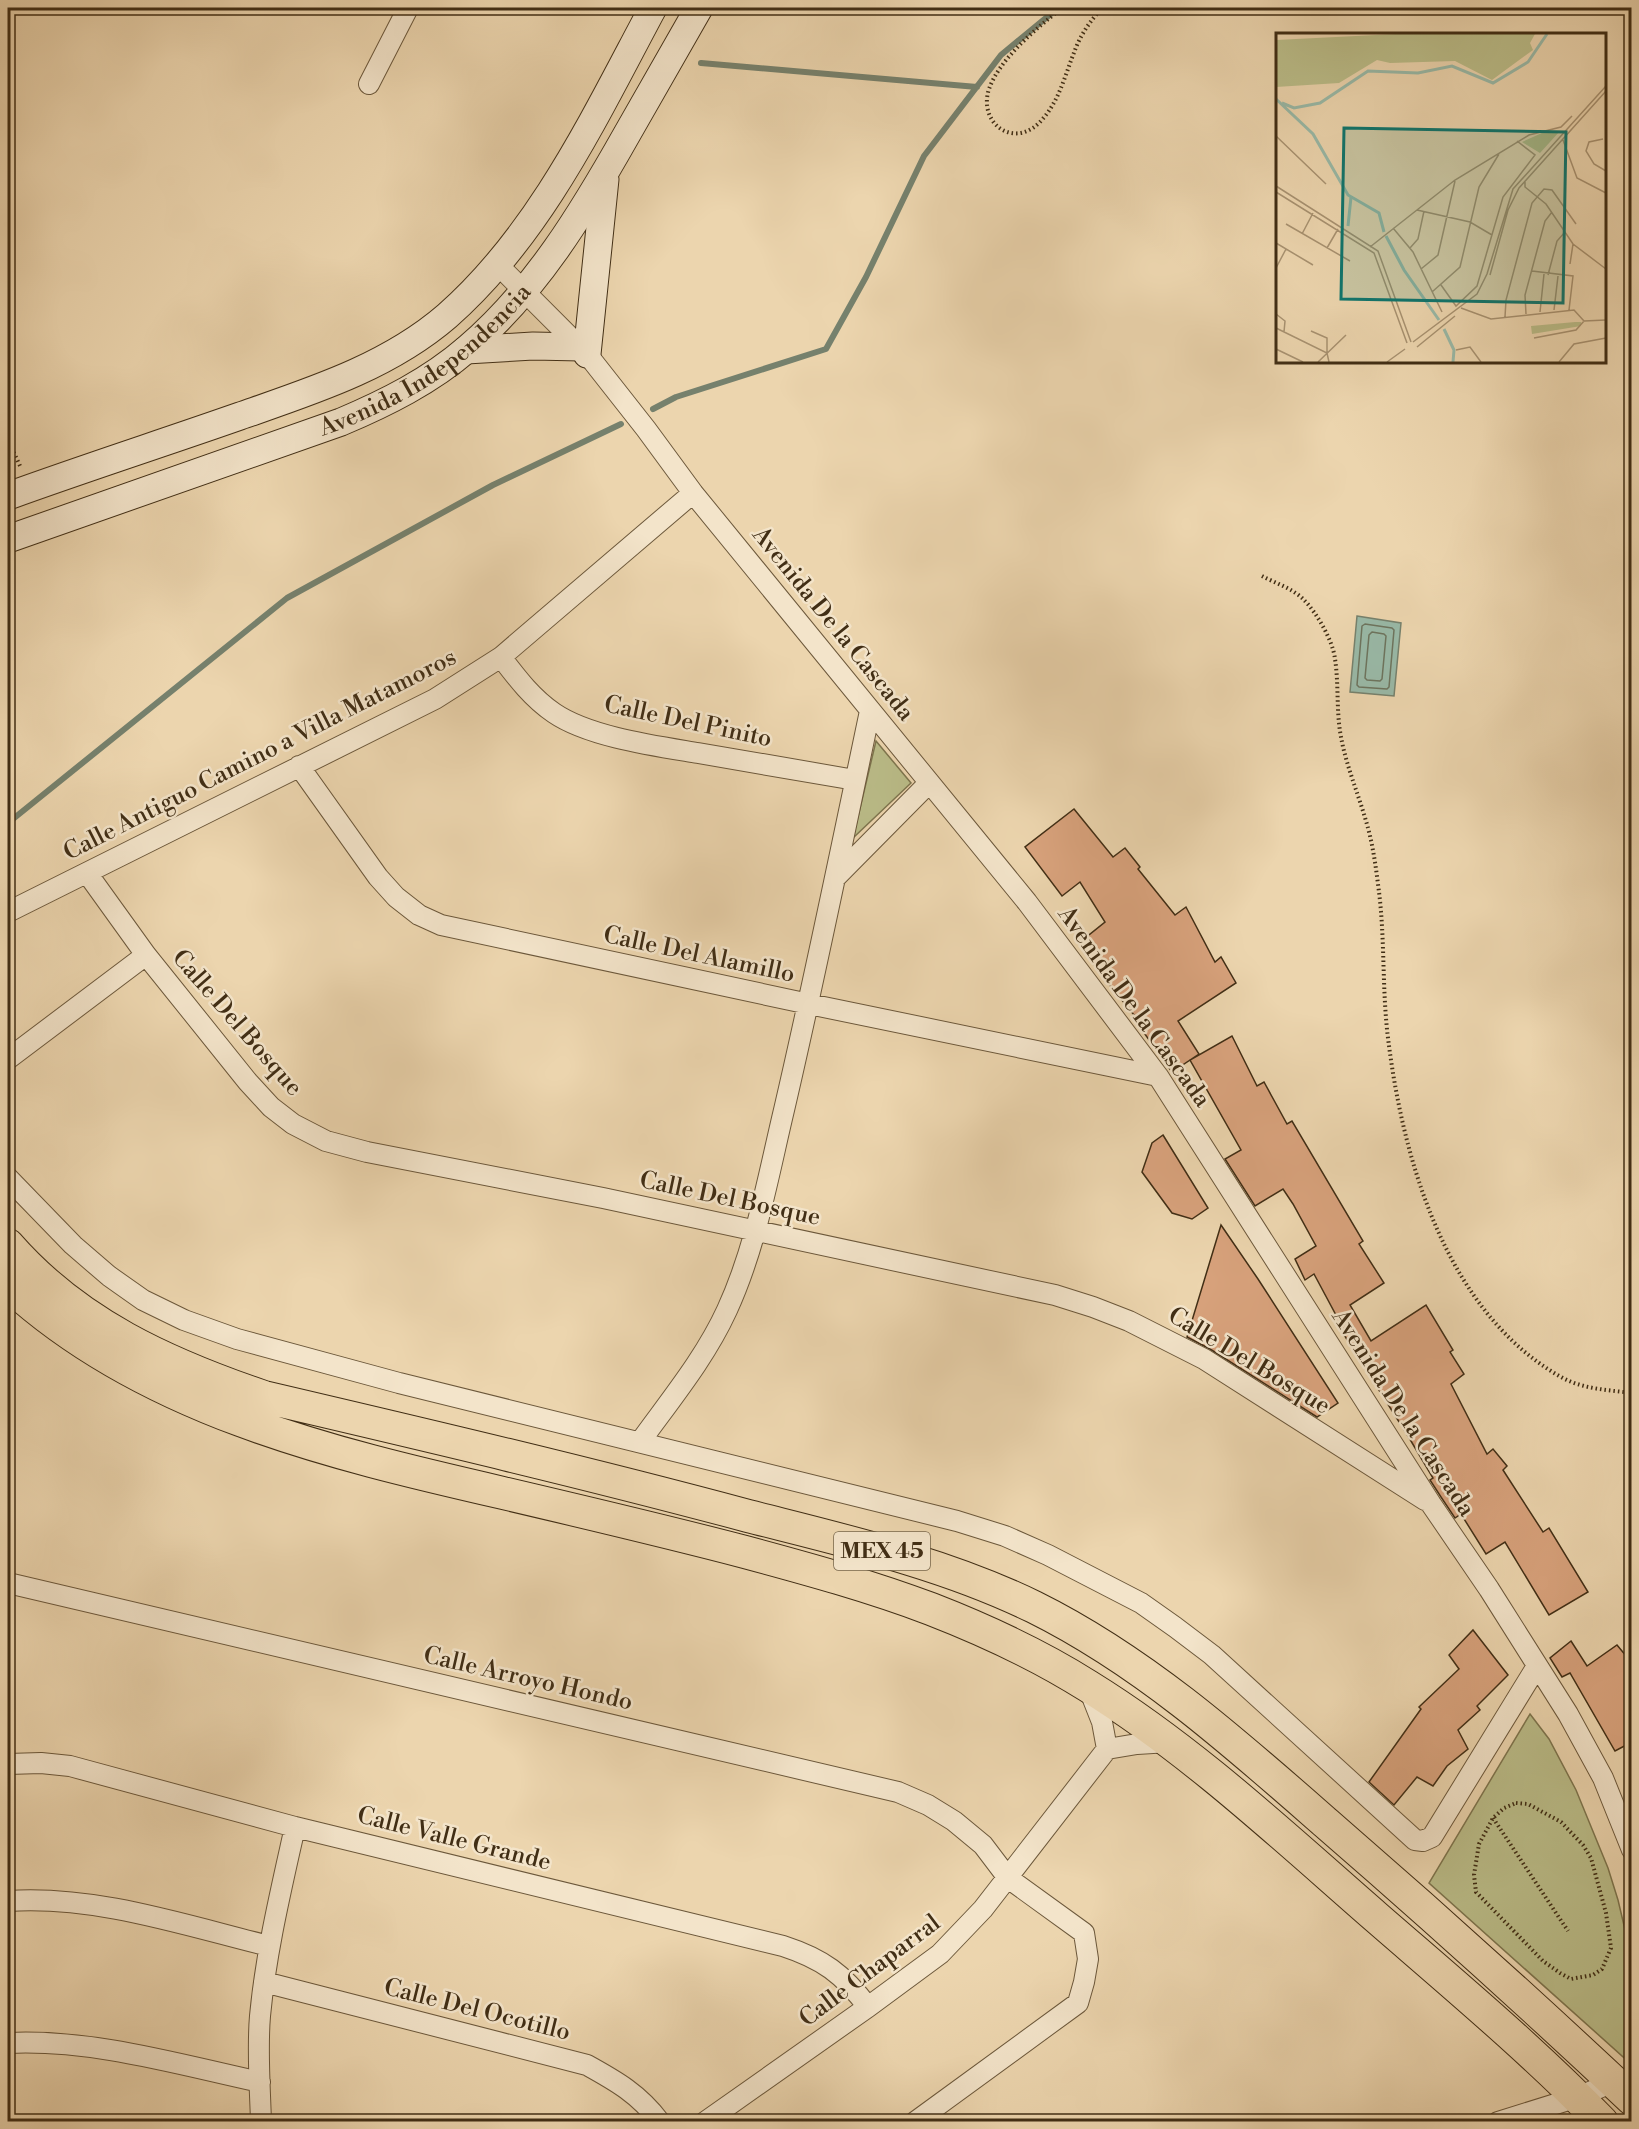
<svg xmlns="http://www.w3.org/2000/svg" width="1639" height="2129" viewBox="0 0 1639 2129" font-family="'Libre Bodoni',serif">
  <style>
    .green { fill: #babc88; stroke: #7e754e; stroke-width: 1.5 }
    .water { fill: #99b9a7; stroke: #76816d; stroke-width: 1.5 }
    .lines { fill: none; stroke-linecap: round; stroke-linejoin: round }
    .shore { stroke: #6d745e; stroke-width: 1.5 }
    .stream { stroke: #76816d; stroke-width: 6 }
    .building { fill: #d8a27c; stroke: #412e15; stroke-width: 1.5 }
    .minor-casing { stroke: #6c583b; stroke-width: 22 }
    .secondary-casing { stroke: #412e15; stroke-width: 29 }
    .primary-casing { stroke: #412e15; stroke-width: 34 }
    .path { stroke: #412e15; stroke-width: 4; stroke-dasharray: 1.5 3; stroke-linecap: butt }
    .minor { stroke: #f3e4ca; stroke-width: 20 }
    .secondary { stroke: #f3e4ca; stroke-width: 27 }
    .primary { stroke: #ecd5ae; stroke-width: 32 }
    .labels { text-anchor: middle; dominant-baseline: central; stroke-width: 5; stroke-linejoin: round; paint-order: stroke }
    .shield { fill: #f3e4ca; stroke: #76654b; stroke-width: 1.5 }
    .shield-label { font-size: 22px; font-weight: bold; fill: #412e15 }
    .street-label { font-size: 24px; fill: #412e15; stroke: #f3e4ca }
    .inset-river { fill: none; stroke: #99b9a7; stroke-width: 3 }
    .inset-road { fill: none; stroke: #a89271; stroke-width: 1.5 }
    .view { fill: #0f766e; fill-opacity: 0.15; stroke: #0f766e; stroke-width: 3 }
    .inset-edge { fill: none; stroke: #412e15; stroke-width: 3 }
  </style>
  <rect width="100%" height="100%" fill="#ecd5ae"/>
  <filter id="stains"><feTurbulence type="fractalNoise" baseFrequency=".00333" numOctaves="4"/><feColorMatrix values="0 0 0 0 .2 0 0 0 0 .09 0 0 0 0 .02 0 0 0 .5 -.17"/></filter>
  <radialGradient id="worn" r=".72"><stop offset=".6" stop-color="#630" stop-opacity="0"/><stop offset="1" stop-color="#630" stop-opacity=".3"/></radialGradient>
  <path class="green" d="M876,741L911,783L853,838Z
    M1530,1714L1549,1739L1576,1790L1608,1868L1618,1900L1631,1955V2064L1429,1883Z"/>
  <path class="water" d="M1357,616L1401,623L1394,696L1350,692Z"/>
  <g class="lines">
    <path class="shore" d="M1365,624L1392,628L1394,630L1389,687L1387,689L1359,687L1357,685L1362,626Z
      M1372,632L1384,634L1386,636L1382,679L1380,681L1367,680L1365,678L1369,635Z"/>
    <path class="stream" d="M701,63L977,87
      M653,409L676,397L826,349L866,277L924,156L1001,55L1058,8
      M8,823L287,598L493,485L621,424"/>
  </g>
  <path class="building" d="M1074,809L1113,857L1125,848L1140,867L1138,869L1175,915L1186,907L1215,962L1221,957L1236,983L1178,1021L1199,1054L1172,1072L1132,1016L1134,1015L1100,973L1079,943L1105,922L1080,882L1062,896L1025,847Z
    M1232,1036L1257,1086L1264,1082L1287,1124L1292,1121L1363,1241L1359,1244L1384,1283L1350,1305L1371,1341L1426,1305L1453,1350L1450,1352L1464,1374L1451,1384L1487,1454L1493,1449L1507,1466L1503,1470L1543,1532L1549,1528L1588,1592L1549,1615L1505,1542L1486,1554L1461,1514L1455,1518L1441,1497L1430,1480L1433,1478L1408,1436L1334,1319L1337,1317L1314,1274L1305,1280L1295,1259L1316,1246L1293,1204L1283,1189L1255,1206L1225,1159L1241,1150L1190,1060Z
    M1163,1135L1208,1208L1192,1219L1172,1213L1142,1172L1152,1143Z
    M1221,1225L1258,1279L1338,1403L1317,1417L1210,1349L1187,1337Z
    M1473,1630L1508,1675L1477,1706L1480,1710L1458,1730L1468,1749L1447,1766L1433,1786L1417,1777L1394,1805L1369,1782L1421,1709L1419,1707L1459,1669L1449,1655Z
    M1571,1641L1587,1666L1617,1645L1632,1663V1742L1615,1751L1570,1673L1562,1677L1550,1658Z"/>
  <g class="lines">
    <g class="minor-casing">
      <path id="minor" d="M369,84L408,8
        M497,264L587,354L646,429L693,493L1027,902L1158,1076L1431,1504L1489,1589L1568,1714L1603,1778L1632,1850
        M501,657C517,678 532,698 554,713C589,737 656,746 698,753C751,762 803,771 855,780
        M299,766L378,877L396,897L419,915L441,925L809,1004L1158,1076
        M87,873L146,955L248,1082L271,1107L293,1124L326,1141L367,1152L603,1198L1055,1295L1093,1307L1129,1321L1204,1359L1425,1500
        M835,878L929,783
        M8,912L435,699L501,657L693,493
        M8,1059L146,955
        M8,1178L73,1245L109,1276L143,1300L184,1320L237,1339L399,1383L957,1521L1005,1536L1048,1555L1141,1603L1175,1627L1212,1655L1415,1840L1423,1841L1432,1837L1537,1666
        M640,1442C671,1399 705,1358 727,1310C756,1247 768,1177 784,1110C815,977 842,844 870,711
        M8,1583L898,1792L928,1805L954,1821L983,1845L1008,1878L1084,1933L1088,1959L1084,1982L1078,2003L915,2122
        M1089,1689L1102,1722L1107,1749
        M8,1764L41,1763L70,1766L295,1827L783,1946C823,1959 843,1974 868,2007
        M8,1901C95,1895 184,1925 269,1946
        M264,1982L587,2065C616,2081 639,2094 660,2122
        M8,2043C92,2039 177,2064 260,2082
        M261,2122C260,2087 257,2051 260,2016C266,1952 281,1890 295,1827
        M705,2122L868,2007L940,1954L983,1909L1107,1749L1137,1744L1169,1742
        M1498,2122L1578,2097L1613,2082"/>
    </g>
    <g class="secondary-casing">
      <g id="secondary">
        <path d="M466,350L533,346L581,347"/>
        <path d="M587,354L605,179"/>
        <path d="M8,496C85,468 163,443 240,416C312,391 388,367 447,316C541,233 595,116 653,8"/>
        <path id="s1" d="M8,539L341,422C386,403 430,381 467,349C536,290 583,212 627,134C651,92 675,50 699,8"/>
      </g>
    </g>
    <g class="primary-casing">
      <path id="primary" d="M8,1245C77,1324 167,1364 264,1397C426,1435 588,1473 748,1516C846,1541 944,1563 1034,1607C1143,1661 1236,1744 1326,1823C1430,1913 1532,2005 1632,2099
        M8,1284C143,1409 329,1453 503,1493C584,1512 665,1531 745,1552C808,1569 870,1586 931,1609C985,1630 1039,1655 1088,1686C1193,1751 1283,1836 1376,1917C1452,1983 1531,2049 1602,2122"/>
    </g>
    <path class="path" d="M1062,8C1037,28 1000,58 989,89C978,122 1012,149 1039,123C1059,103 1065,75 1075,50C1081,34 1091,20 1102,8
      M8,440L21,468
      M1262,576C1275,583 1294,589 1304,600C1317,613 1333,641 1335,659C1339,685 1336,711 1341,737C1346,765 1358,793 1366,821C1373,844 1376,868 1379,892C1385,940 1382,990 1388,1038C1403,1160 1446,1312 1561,1377C1582,1389 1608,1390 1632,1393
      M1516,1803L1528,1804L1561,1822L1583,1845L1591,1858L1606,1913L1611,1948L1602,1969L1593,1975L1571,1979L1560,1973L1543,1961L1476,1892L1474,1875L1479,1844L1493,1818L1504,1808Z
      M1493,1818L1568,1931"/>
    <use href="#minor" class="minor"/>
    <use href="#secondary" class="secondary"/>
    <use href="#primary" class="primary"/>
  </g>
  <g class="labels">
    <rect class="shield" x="834" y="1532" width="96" height="38" rx="4.5"/>
    <g class="shield-label">
      <text x="882" y="1551">MEX 45</text>
    </g>
    <g class="street-label">
      <text stroke="none"><textPath href="#s1" startOffset="458">Avenida Independencia</textPath></text>
      <text transform="translate(833 624) rotate(51)">Avenida De la Cascada</text>
      <text transform="translate(688 722) rotate(12)">Calle Del Pinito</text>
      <text transform="translate(260 755) rotate(-27)">Calle Antiguo Camino a Villa Matamoros</text>
      <text transform="translate(699 955) rotate(12)">Calle Del Alamillo</text>
      <text transform="translate(1134 1007) rotate(54)">Avenida De la Cascada</text>
      <text transform="translate(237 1023) rotate(49)">Calle Del Bosque</text>
      <text transform="translate(730 1199) rotate(12)">Calle Del Bosque</text>
      <text transform="translate(1249 1361) rotate(31)">Calle Del Bosque</text>
      <text transform="translate(1403 1413) rotate(57)">Avenida De la Cascada</text>
      <text transform="translate(528 1679) rotate(13)">Calle Arroyo Hondo</text>
      <text transform="translate(454 1839) rotate(14)">Calle Valle Grande</text>
      <text transform="translate(870 1971) rotate(-37)">Calle Chaparral</text>
      <text transform="translate(477 2010) rotate(14)">Calle Del Ocotillo</text>
    </g>
  </g>
  <g transform="translate(1276 33)">
    <rect width="330" height="330" fill="#ecd5ae"/>
    <path d="M120,1H259L254,10L257,17L216,47L179,28L114,30L101,27L63,50L0,54V7ZM284,98L264,120L246,109L266,100ZM299,289H305V293L256,301L255,293Z" fill="#babc88"/>
    <path class="inset-river" d="M0,66L37,101L72,162L103,180L108,199M6,70L18,75L44,70L92,38L142,40L176,33L217,50L252,29L271,1M72,193L75,164M110,203L128,237L163,287M168,296L178,317L177,329"/>
    <path class="inset-road" d="M0,103L50,151M327,106L313,109L310,118L318,131L330,138M287,107L301,145L330,160M249,148V154L270,171L297,211L330,236M0,153L102,218L135,309M0,159L98,220L131,310M141,177L194,189L216,202M10,191L74,228M117,195L137,219L166,279M26,201L37,180M0,210L37,232M94,214L179,147L253,102L285,94L296,83M51,215L62,196M134,215L142,206L148,178M294,231L297,211M0,235L10,216M145,236L162,222L179,148M256,238L297,243L293,277M214,242L232,177L243,155L330,58M272,242L281,208L289,199M165,252L180,273L201,253L227,164L259,122L241,108M156,259L184,234L203,154L223,121M185,275L215,286L298,277L308,288M278,277L282,243M264,279L268,241M0,281L9,288L8,299M250,281L249,262L269,188L276,179M229,284L230,267L256,170L268,156L276,157L300,191M308,288L330,287M0,295L51,320L53,329M35,298L51,305V320M258,305L300,297L308,288M137,309L201,261L211,241L237,156L330,53M141,314L179,283M0,316L27,329M180,317L194,314L205,329M42,329L70,302M111,329L129,316M283,329L298,311L330,305"/>
    <path class="view" d="M68,95L290,99L287,270L65,266Z"/>
    <rect width="330" height="330" class="inset-edge"/>
  </g>
  <rect width="1639" height="2129" fill="none" stroke="#ecd5ae" stroke-width="30"/>
  <rect x="9" y="9" width="1621" height="2111" fill="none" stroke="#412e15" stroke-width="3"/>
  <rect x="15" y="15" width="1609" height="2099" fill="none" stroke="#412e15" stroke-width="1.5"/>
  <rect width="100%" height="100%" filter="url(#stains)"/>
  <rect width="100%" height="100%" fill="url(#worn)"/>
</svg>
